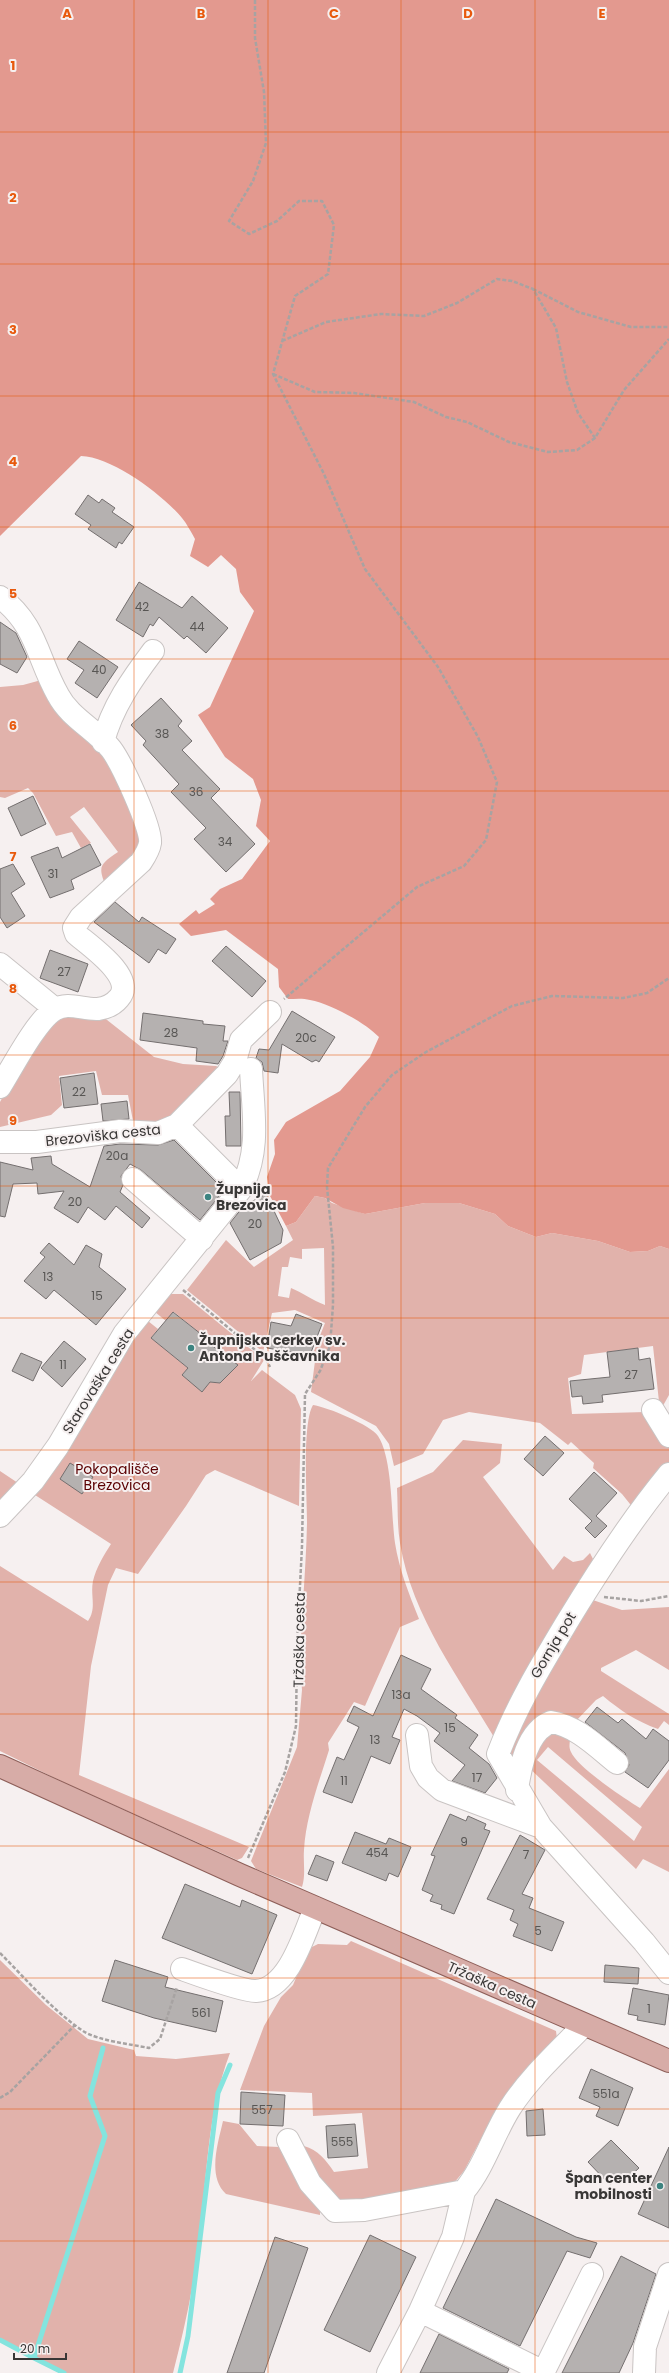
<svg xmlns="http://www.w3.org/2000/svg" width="669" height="2373" viewBox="0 0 669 2373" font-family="Poppins,sans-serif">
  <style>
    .green { fill: #e1b2ab; fill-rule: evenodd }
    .forest { fill: #e3998f }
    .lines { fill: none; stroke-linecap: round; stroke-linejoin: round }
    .stream { stroke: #84e4de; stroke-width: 5 }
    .building { fill: #b5b1b0; stroke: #746f6f }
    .minor-casing { stroke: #c9c4c3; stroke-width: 24 }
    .major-casing { stroke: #8e5f59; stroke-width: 24 }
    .path { stroke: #a7a3a2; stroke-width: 2.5; stroke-dasharray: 4 2; stroke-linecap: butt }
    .minor { stroke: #fff; stroke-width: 22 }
    .major { stroke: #d7aca7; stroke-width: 22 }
    .grid { fill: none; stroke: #e8590c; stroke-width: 1; stroke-opacity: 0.55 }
    .poi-dot { fill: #3d8481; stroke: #f6f0f0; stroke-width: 1.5 }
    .labels { text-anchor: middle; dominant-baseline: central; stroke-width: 4; stroke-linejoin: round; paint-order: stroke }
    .number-label { font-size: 12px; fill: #585654 }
    .street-label { font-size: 14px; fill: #393736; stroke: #f6f0f0 }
    .poi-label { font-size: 14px; font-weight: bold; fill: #393736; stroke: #f6f0f0; text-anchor: start }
    .park-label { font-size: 14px; fill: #5b0002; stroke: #f6f0f0 }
    .grid-label { font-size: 13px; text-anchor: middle; font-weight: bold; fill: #e8590c; stroke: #f6f0f0; stroke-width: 4; stroke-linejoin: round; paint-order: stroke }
  </style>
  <rect width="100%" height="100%" fill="#f6f0f0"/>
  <path class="green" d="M45,679L104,751L144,844L106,887C98,866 99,865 118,852L84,807L70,817L91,843L81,848L72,832L56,836L33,793L28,788L5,798L0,797V687L23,685Z
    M63,1015L102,1016L154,1057L183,1064L216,1066L225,1070L170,1120L134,1126L128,1095H102L96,1071L59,1076L62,1105L51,1115L0,1127V1102L16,1072L38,1039Z
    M315,1196L325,1198L332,1203L365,1214L425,1203H459L495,1214L508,1226L536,1237L552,1233L598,1241L630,1252L648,1251L660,1246L669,1249V1395L660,1411L653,1346L584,1355L581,1374L568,1378L572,1414L646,1412L669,1445V1463L634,1509L622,1494L593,1468L594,1463L571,1442L568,1445L540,1423L469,1412L443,1420L423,1454L394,1466L389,1444L376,1426L311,1392L315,1361L312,1356L325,1323L295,1310L272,1313L263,1352L187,1290L226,1240L254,1267L293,1240L286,1226L296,1222ZM324,1248L325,1305C312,1300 303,1293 291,1288L289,1298L278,1296L282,1267H288L290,1257L302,1259V1249Z
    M169,1294H183L264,1360L251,1381L262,1370L295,1395L301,1409L299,1506L215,1470L206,1475L186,1506L138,1574L116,1568L108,1585L91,1666L79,1775L249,1847L242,1858L237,1860L67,1784L0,1751V1566L88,1621C97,1608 90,1596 93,1581C96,1568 104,1555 111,1544L35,1495L102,1394L121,1357L148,1321L158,1329L151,1338L188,1368L182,1375L202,1391L210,1382L220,1383L233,1370L230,1358L174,1312L166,1321L155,1312Z
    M313,1405C327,1407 371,1425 378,1436C393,1459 391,1516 395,1543C399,1569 409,1594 419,1619L400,1627L365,1706L354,1702L328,1743L329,1750C319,1782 306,1816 304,1850C303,1863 306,1874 302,1887L256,1869L251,1861L297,1747L302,1690L300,1666C301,1618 306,1571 307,1523C307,1498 302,1423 313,1405Z
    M463,1440L502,1444L500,1463L483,1477L553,1570L564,1556L573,1562L583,1560L590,1553L593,1559L497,1742C460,1679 412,1617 400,1543C397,1525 398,1506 397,1488L433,1472Z
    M0,1471L18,1483L0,1505Z
    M587,1598L622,1610L669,1607V1670L636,1650L601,1668V1671L669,1714V1725L664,1721L658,1729C636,1721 621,1711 603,1696L596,1700L575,1722L559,1718L517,1767L508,1754L524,1701Z
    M541,1733L572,1734C570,1740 568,1746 571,1752C577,1767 625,1799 640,1808L669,1769V1872L643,1859L636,1869L526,1765ZM548,1747L642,1827L634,1841L537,1760Z
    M351,1941L556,2031L557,2039L492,2118L464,2171L453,2184L364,2202L335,2199L299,2151L304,2146C318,2150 326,2160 334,2172L368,2168L362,2113L313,2116L312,2093L240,2090L264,2026L281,1997L293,1985L308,1949L318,1944L347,1945Z
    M0,1960L46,2005L88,2039L134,2050L136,2056L176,2059L230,2053C207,2113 207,2178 199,2242C194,2286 184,2330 173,2373H62L0,2340Z
    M223,2121L239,2124L257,2146L279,2147L287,2153L320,2206V2215L226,2194C207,2177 218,2143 223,2121Z"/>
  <path class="forest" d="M0,0H669V1249L660,1246L648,1251L630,1252L598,1241L552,1233L536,1237L508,1226L495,1214L459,1203H425L365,1214L343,1208L325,1198L315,1196L296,1222L286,1226L270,1196L267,1177L275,1154L274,1140L286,1122L340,1091L370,1057L379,1037C364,1022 331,1004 310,1000C303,998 295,999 288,999L279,987L278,969L226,930L191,936L179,924L196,910L199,914L215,904L210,899L220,889L242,879L270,841L256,826L261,800L253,779L225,757L198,715L210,707L254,611L240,592L236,569L221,555L208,567L190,556L195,539C191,532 187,524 182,518C162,494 112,457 81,456L0,536Z"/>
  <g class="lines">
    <path class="stream" d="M0,2340L34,2358
      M64,2373L34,2358L105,2136L90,2096L103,2048
      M180,2373L188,2336L218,2093L230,2065"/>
  </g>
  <path class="building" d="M88,495L99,503L102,499L115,508L112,512L134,527L122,544L119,542L116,548L88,529L91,525L75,514Z
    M139,582L182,608L192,596L228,628L206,653L187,636L184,639L159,617L153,626L150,624L143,637L116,620Z
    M0,622L16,633L27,657L17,673L0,664Z
    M79,641L118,667L97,698L75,683L84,670L67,659Z
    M161,698L182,721L178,726L192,741L182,750L220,789L211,798L255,844L226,872L194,839L206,828L171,792L179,784L143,745L146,741L131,725Z
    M33,796L46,824L21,836L8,808Z
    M90,844L101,865L71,880L74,889L50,898L31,857L58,847L62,858Z
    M13,864L25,884L11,893L25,916L7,928L0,917V869Z
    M115,902L139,922L142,917L176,939L166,954L158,949L149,963L94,922Z
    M226,946L266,981L252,997L212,961Z
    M50,950L88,964L78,992L40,978Z
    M292,1011L335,1037L319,1062L316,1060L312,1062L282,1044L278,1073L264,1071L262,1062L256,1058L259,1049L269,1050Z
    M143,1013L203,1021V1024L225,1026L223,1041H228L223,1056L218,1064L196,1061L197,1048L140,1040Z
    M94,1073L98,1104L64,1108L60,1078Z
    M229,1092H240L241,1146H226L225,1116H230Z
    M127,1101L129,1119L103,1121L101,1104Z
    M174,1140L224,1190L200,1220L141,1170L130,1164L121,1176L123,1185L120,1192L150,1218L142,1228L116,1206L105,1220L88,1207L78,1223L54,1208L64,1191L38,1194L37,1183L13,1184L5,1217L0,1216V1162L33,1170L31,1158L51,1156L52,1164L90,1187L104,1146L120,1144L158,1145Z
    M266,1194L283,1230L281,1243L250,1260L230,1223L246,1203L247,1204Z
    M49,1243L74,1265L86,1245L102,1254L99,1267L126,1289L96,1325L54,1290L46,1299L24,1281L45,1257L40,1253Z
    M173,1312L206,1338H202L238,1365L220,1383L210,1382L202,1392L182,1375L188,1368L151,1338Z
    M296,1314L322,1324L310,1355L267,1348L271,1322L291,1326Z
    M64,1341L86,1359L62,1387L41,1368Z
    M638,1348L639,1360L650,1358L654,1389L602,1395L603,1402L583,1404L582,1396L572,1397L570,1381L610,1377L607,1352Z
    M21,1353L42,1362L33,1381L12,1371Z
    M545,1436L564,1453L543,1476L524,1459Z
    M70,1463L93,1477L82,1494L60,1479Z
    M594,1472L617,1493L596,1516L607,1526L595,1538L585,1528L592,1521L569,1499Z
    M401,1655L431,1669L421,1689L457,1715L455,1718L478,1735L469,1748L489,1764L497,1778L485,1793L452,1781L465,1765L434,1741L440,1733L417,1716L404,1709L392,1737L400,1740L390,1764L371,1756L352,1803L323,1792L337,1757L344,1760L359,1727L347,1721L354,1706L373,1716Z
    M597,1707L618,1723L622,1719L646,1739L653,1729L669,1741V1760L648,1788L625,1772L629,1765L625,1753L585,1722Z
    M450,1814L466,1821L468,1816L486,1824L484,1829L490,1831L454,1914L441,1909L442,1905L430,1901L433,1895L422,1890L435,1856L431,1855Z
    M355,1832L386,1844L389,1838L411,1847L398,1877L389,1873L386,1881L342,1863Z
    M520,1835L545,1850L522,1894L533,1898L529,1908L564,1922L552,1951L513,1936L518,1924L510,1920L514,1910L487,1899Z
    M316,1855L334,1862L327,1881L308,1874Z
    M185,1884L240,1907L242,1900L277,1915L252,1974L162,1938Z
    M115,1960L168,1977L165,1987L223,2001L216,2032L154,2018L102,2001Z
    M605,1965L639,1968L638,1984L604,1982Z
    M633,1988L669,1995L665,2025L637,2020L638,2016L628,2014Z
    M591,2069L633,2088L618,2126L596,2116L600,2107L579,2098Z
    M241,2092L285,2095L283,2126L240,2124Z
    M543,2109L545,2135L527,2136L526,2111Z
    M355,2124L358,2156L328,2158L326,2126Z
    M611,2140L639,2168L627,2179L622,2174L610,2185L588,2162Z
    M669,2147V2228L638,2214Z
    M496,2199L576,2237L597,2243L590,2258L567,2251L520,2346L443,2308Z
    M370,2235L416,2257L370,2352L324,2330Z
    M275,2237L308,2248L264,2373H227Z
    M621,2256L656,2274L633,2343L619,2373H562Z
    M439,2334L509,2369L507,2373H420Z"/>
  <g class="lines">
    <g class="minor-casing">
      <path id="minor" d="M0,597C37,625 37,658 58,695C70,718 95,729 111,749C121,762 152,828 150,843C149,850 145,856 141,862L81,917L74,928L76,934C90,946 137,978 119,998C114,1004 106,1008 98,1009C83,1010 68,1001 54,1010C36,1021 12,1068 0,1087
        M103,742C112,707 132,679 153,651
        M0,964L55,1009
        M177,1125L241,1189
        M0,1142H37L120,1131L158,1133L177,1125L227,1074L235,1061L241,1040L270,1012
        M133,1179L202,1239
        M653,1410L669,1436
        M669,1474C631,1520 598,1571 567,1622C540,1667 517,1705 498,1754L541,1827L644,1942L669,1973
        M0,1516L33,1481L58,1446L124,1334L241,1189C261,1150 253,1112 251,1069
        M417,1735L421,1766L428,1778L442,1790L541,1827
        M517,1790C520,1768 527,1731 551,1722C577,1726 597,1747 617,1763
        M182,1969C196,1974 245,1992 256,1991C289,1989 304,1934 315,1908
        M288,2140L310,2183L335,2211L364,2210L464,2191C484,2167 493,2135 510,2108C530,2077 558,2052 584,2025
        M420,2311L544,2372
        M388,2373L420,2311L453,2237L464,2191
        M543,2373L592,2274
        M644,2373L645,2347L669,2274"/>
    </g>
    <g class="major-casing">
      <path id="major" d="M0,1766L240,1875L669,2061"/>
    </g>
    <path class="path" d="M255,0V38L264,92L266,143L253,181L229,221L249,234L277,221L299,201H322L334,225L328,274L295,296L273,374L324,474L365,569L438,667L478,737L497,782L486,840L464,866L417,887L284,999
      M533,289L578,312L631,327H669
      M282,341L326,322L381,314L424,316L457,303L497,279L512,281L533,289L556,328L567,382L578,413L595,438
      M273,374L315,392L354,393L414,402L446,417L467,422L509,442L548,452L577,450L595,438L624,390L669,339
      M183,1290L266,1359L270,1367
      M604,1597L641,1601L669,1596
      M248,1858L285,1772L296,1726L297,1645L302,1546L305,1394L320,1371L330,1346L333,1305V1247L327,1187L328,1168L365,1107L392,1075L426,1052L512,1006L552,996L623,998L647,993L669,978
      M0,1953C26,1979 52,2010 83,2031C99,2041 130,2044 149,2048L160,2039L177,1987
      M0,2098L10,2092L76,2024"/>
    <use href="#minor" class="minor"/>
    <use href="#major" class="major"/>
  </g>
  <path class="grid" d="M134,0V2373M268,0V2373M401,0V2373M535,0V2373M0,132H669M0,264H669M0,396H669M0,527H669M0,659H669M0,791H669M0,923H669M0,1055H669M0,1186H669M0,1318H669M0,1450H669M0,1582H669M0,1714H669M0,1846H669M0,1978H669M0,2109H669M0,2241H669"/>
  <g class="poi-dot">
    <circle cx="208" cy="1197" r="4"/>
    <circle cx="191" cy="1348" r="4"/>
    <circle cx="660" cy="2186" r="4"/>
  </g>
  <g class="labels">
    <g class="number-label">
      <text x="142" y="606">42</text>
      <text x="197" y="626">44</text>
      <text x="99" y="669">40</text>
      <text x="162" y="733">38</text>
      <text x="196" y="791">36</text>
      <text x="225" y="841">34</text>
      <text x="53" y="873">31</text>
      <text x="64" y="971">27</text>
      <text x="171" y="1032">28</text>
      <text x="306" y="1037">20c</text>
      <text x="79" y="1091">22</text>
      <text x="117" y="1155">20a</text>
      <text x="75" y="1201">20</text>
      <text x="255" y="1223">20</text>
      <text x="48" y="1276">13</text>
      <text x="97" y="1295">15</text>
      <text x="63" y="1364">11</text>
      <text x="631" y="1374">27</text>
      <text x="401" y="1694">13a</text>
      <text x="450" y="1727">15</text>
      <text x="375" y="1739">13</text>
      <text x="477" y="1777">17</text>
      <text x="344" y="1780">11</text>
      <text x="464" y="1841">9</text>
      <text x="377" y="1852">454</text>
      <text x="526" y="1854">7</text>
      <text x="538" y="1930">5</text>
      <text x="649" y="2008">1</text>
      <text x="201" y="2012">561</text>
      <text x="606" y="2093">551a</text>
      <text x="262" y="2109">557</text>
      <text x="342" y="2141">555</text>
    </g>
    <g class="street-label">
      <text transform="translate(103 1135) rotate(-6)">Brezoviška cesta</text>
      <text transform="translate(98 1381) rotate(-58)">Starovaška cesta</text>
      <text transform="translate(299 1640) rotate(-89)">Tržaška cesta</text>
      <text transform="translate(553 1645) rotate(-59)">Gornja pot</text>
      <text transform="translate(492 1985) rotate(24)">Tržaška cesta</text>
    </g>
    <g class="poi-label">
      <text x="216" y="1189">Župnija<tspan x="216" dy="16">Brezovica</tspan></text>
      <text x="199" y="1340">Župnijska cerkev sv.<tspan x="199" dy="16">Antona Puščavnika</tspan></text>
      <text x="652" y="2178" text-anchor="end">Špan center<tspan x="652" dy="16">mobilnosti</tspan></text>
    </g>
    <g class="park-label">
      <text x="117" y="1469">Pokopališče<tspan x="117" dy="16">Brezovica</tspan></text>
    </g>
  </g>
  <g class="grid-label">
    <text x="67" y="18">A</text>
    <text x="201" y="18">B</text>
    <text x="334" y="18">C</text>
    <text x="468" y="18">D</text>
    <text x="602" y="18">E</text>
    <text x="13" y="70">1</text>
    <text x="13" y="202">2</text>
    <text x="13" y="334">3</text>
    <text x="13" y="466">4</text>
    <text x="13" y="598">5</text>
    <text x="13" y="730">6</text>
    <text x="13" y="861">7</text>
    <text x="13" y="993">8</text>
    <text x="13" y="1125">9</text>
  </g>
  <path d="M14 2353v6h52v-6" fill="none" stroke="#393736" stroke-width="2"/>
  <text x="20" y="2353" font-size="12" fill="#393736" stroke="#f6f0f0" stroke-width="3" paint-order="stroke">20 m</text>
</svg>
